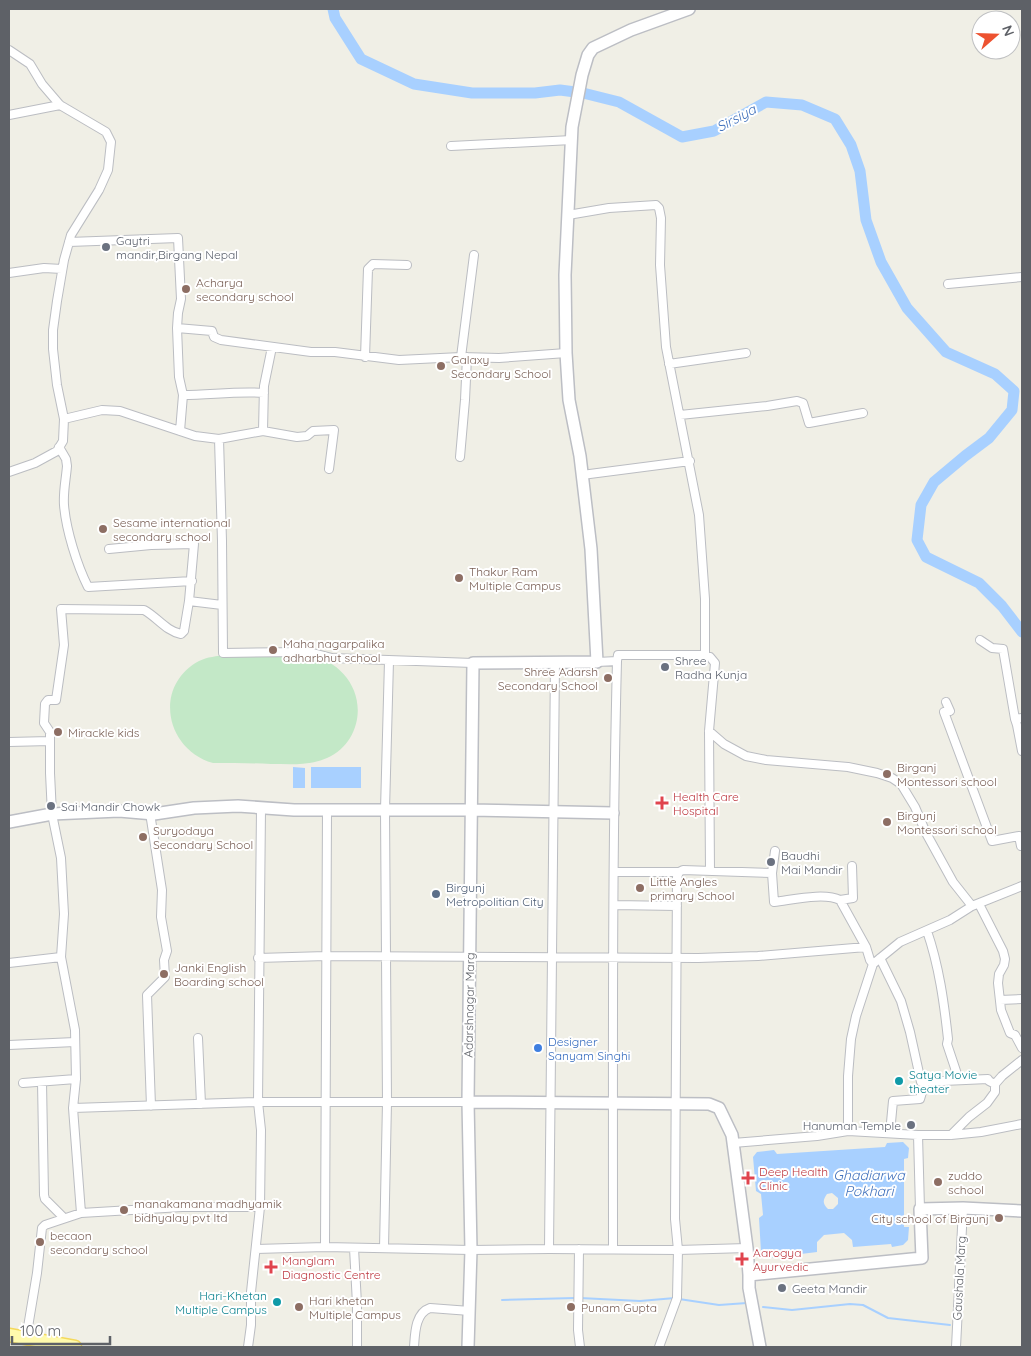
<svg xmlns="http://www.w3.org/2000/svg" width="1031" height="1356" viewBox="0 0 1031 1356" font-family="Quicksand,sans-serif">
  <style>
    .green { fill: #c3e8c7 }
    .water { fill: #a8d0ff; fill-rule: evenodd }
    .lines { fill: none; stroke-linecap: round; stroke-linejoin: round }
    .stream { stroke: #a8d0ff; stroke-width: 2 }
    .river { stroke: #a8d0ff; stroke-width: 11 }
    .street-casing { stroke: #bbbdc2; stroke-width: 10 }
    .secondary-casing { stroke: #bcbec4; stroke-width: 14 }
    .primary-casing { stroke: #f4d95c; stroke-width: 15 }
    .street { stroke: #fff; stroke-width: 8 }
    .secondary { stroke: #fff; stroke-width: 11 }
    .primary { stroke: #fffaad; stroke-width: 12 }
    .worship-dot { fill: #6b7280; stroke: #fff; stroke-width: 2 }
    .education-dot { fill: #8d6e63; stroke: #fff; stroke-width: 2 }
    .health-dot { fill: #e0444e; stroke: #fff; stroke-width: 2 }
    .service-dot { fill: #5c6f8a; stroke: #fff; stroke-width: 2 }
    .shop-dot { fill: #3f7fe0; stroke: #fff; stroke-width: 2 }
    .culture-dot { fill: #0f9aa8; stroke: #fff; stroke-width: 2 }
    .labels { text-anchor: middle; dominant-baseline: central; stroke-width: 4; stroke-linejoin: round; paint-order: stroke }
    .worship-label { font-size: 12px; fill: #5b616d; stroke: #fff; text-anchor: start }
    .education-label { font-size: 12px; fill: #785e54; stroke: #fff; text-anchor: start }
    .health-label { font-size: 12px; fill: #be3a42; stroke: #fff; text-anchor: start }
    .service-label { font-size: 12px; fill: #4e5e75; stroke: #fff; text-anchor: start }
    .street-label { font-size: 12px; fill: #5e6167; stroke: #fff }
    .shop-label { font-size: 12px; fill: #366cbe; stroke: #fff; text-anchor: start }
    .culture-label { font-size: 12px; fill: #0d838f; stroke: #fff; text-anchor: start }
    .water-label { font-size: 14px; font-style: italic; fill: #4373bd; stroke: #fff }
  </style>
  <rect width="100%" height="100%" fill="#f0efe6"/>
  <path class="green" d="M226,655H308C347,661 371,702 350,738C345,746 337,754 327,758C310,766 290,764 271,764C251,763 232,763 213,763C165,749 153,686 199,661C207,657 217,656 226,655Z"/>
  <path class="water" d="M293,767L305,768V788H293Z
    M311,767H361V788H311Z
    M903,1142L909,1148L908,1158L904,1159V1227H909L908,1240L903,1245L892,1247L891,1244L853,1247L852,1240L844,1233L824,1235L817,1242V1252L769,1258L761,1252L759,1218L763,1215L761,1194L756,1191L753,1157L757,1152L774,1150L777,1154L885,1147L887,1143ZM832,1193L838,1198V1204L833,1209H828C822,1203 823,1200 827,1194Z"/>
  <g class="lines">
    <path class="stream" d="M580,1298L640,1301L675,1298
      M679,1299L719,1305L747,1303
      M502,1300L575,1298
      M763,1307L792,1310L850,1304L863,1305L888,1318L950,1325"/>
    <path class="river" d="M333,9L335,18L361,59L414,84L472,93H535L560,90L583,93L619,102L682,137L714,131L766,102L802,105L835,119L851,145L860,171L866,220L881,262L907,308L946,352L995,374L1014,391L1012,410L989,438L965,456L934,482L921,505L917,540L926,557L979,583L1002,606L1022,632"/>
    <g class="street-casing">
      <path id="street" d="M9,50L30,64L42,84L60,105L106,132L111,142L108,170L99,190L71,235L64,260L57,301L53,330V349L57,385L64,419L63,441L57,451L35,463L9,472
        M9,115L60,105
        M451,146L572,140
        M568,215L609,208L656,205L659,208L661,218L660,265L666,347L699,515L705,599V656
        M69,242L178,238L181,299L178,313L177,328L179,377L183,395L180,431
        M9,273L44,268L62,269
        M948,284L1022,277
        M177,328L212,331L214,337L221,340L311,352H335L399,360L461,357L499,358L566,353
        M365,357L368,269L373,264L407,265
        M461,357L474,255
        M669,364L746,353
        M183,395C210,395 237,391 264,393
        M680,415L767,406L797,401L803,403L809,423L863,413
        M64,419L102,410L120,411L195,436L219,439L263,431L264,386L272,347
        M263,431L297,437L307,436L313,431L334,430L329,469
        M219,439L222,541L223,653L304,652L313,653L332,658L473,663
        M59,447L66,459L67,466C66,479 63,492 64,505C66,530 77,565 88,587L192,581
        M460,457L465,400L467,357
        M582,475L690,461
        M109,549L151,545L194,544L189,601L222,605
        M980,640L992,648L1003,649L1015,719
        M597,662L617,661L618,655H700L710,657L715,663L709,731L710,871
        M946,702L950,711L944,712L992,841L1019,836L1021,846L1022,845
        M1022,718L1015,719L1017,725L1022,751
        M709,731L724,744L746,756L766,760L848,767L877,773L892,778L901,784L915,807L926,833L953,882L972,906
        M9,742L50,741
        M150,813L162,890L161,917L167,951L164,960L165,977L147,995L151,1106
        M775,851L772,873L774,902C792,900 824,892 840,900L866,947L870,960L873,964
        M614,872H679
        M840,900L853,898L852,866
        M979,904L1003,951L1005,959L1004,965L999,974L998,983L1001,1010L1010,1033L1015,1035L1022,1048
        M614,905L677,906
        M927,931C939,966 944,1002 948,1039L947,1044L958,1077L956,1080
        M258,958L326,956L698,958L758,956L866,947
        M880,958L901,1001L910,1032L921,1082L988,1079L989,1081L995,1084
        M9,963L61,957
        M1000,1000L1022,999
        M198,1038L201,1104
        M9,1045L75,1042
        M42,1082L44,1195L45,1199L64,1218
        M23,1083L76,1079
        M73,1108L258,1102H468
        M848,1131V1076L851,1039L856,1016L873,964L900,942L950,920L972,906L1022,886
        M890,1133L893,1101L920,1099L925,1082
        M918,1135L920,1209
        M951,1135L969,1117L987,1103L995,1092V1084L1002,1076L1022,1060
        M733,1143L817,1136L848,1131L918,1135H951L981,1132L1022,1124
        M81,1213L73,1108L76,1079L75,1030L61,957L64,914L61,858L52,814L50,773V732L44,723L45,704L48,700H56L64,645L61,609L144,610C157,617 166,631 181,634L184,631L189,601
        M325,1247L327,810
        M354,1248L357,1304V1347
        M384,1248L387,1102L385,810L389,661
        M256,1249L325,1247L471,1250L549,1249L678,1250L747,1248
        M549,1249L555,663
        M579,1249L578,1330L580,1347
        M613,1249C613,1053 612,857 617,661
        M26,1339L37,1273L42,1228L45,1225L81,1213L182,1207H260
        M248,1347L251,1325V1292L260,1207L261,1130L258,1102L261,809
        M414,1347C415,1334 415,1313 430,1308L470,1311
        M659,1347L677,1298L678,1250L675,1219L677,877L679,872L683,870L772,873
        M956,1347L963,1208"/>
    </g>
    <g class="secondary-casing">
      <path id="secondary" d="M9,822L52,814L119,811L154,814L194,808L238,806L294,810H471L613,813
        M468,1102L709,1104L719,1108L732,1135L747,1248L749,1275
        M468,1347L471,1250L468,1102L473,663L597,662L591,549L580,456L569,400L566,353L565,275L572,127L582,75L588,55L593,48L631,30L689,9
        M760,1347L749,1288V1275L922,1258L920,1209L963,1208L1022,1211"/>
    </g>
    <g class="primary-casing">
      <path id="primary" d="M9,1335L75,1347"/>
    </g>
    <use href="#street" class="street"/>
    <use href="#secondary" class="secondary"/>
    <use href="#primary" class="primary"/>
  </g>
  <g class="worship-dot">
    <circle cx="106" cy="247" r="5"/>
    <circle cx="665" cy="667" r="5"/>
    <circle cx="51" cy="806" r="5"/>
    <circle cx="771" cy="862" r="5"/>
    <circle cx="911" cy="1125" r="5"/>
    <circle cx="782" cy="1288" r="5"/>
  </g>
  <g class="education-dot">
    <circle cx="186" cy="289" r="5"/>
    <circle cx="441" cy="366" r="5"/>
    <circle cx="103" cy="529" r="5"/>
    <circle cx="459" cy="578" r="5"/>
    <circle cx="273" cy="650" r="5"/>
    <circle cx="608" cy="678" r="5"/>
    <circle cx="58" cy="732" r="5"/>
    <circle cx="887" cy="774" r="5"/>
    <circle cx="887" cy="822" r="5"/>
    <circle cx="143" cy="837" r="5"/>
    <circle cx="640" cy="888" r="5"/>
    <circle cx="164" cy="974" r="5"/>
    <circle cx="938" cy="1182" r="5"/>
    <circle cx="124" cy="1210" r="5"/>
    <circle cx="999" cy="1218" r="5"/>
    <circle cx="40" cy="1242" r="5"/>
    <circle cx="299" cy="1307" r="5"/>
    <circle cx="571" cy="1307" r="5"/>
  </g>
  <g class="health-dot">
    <path d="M659.5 795.5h5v5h5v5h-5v5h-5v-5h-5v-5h5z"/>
    <path d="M745.5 1170.5h5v5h5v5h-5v5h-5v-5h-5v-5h5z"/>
    <path d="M739.5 1251.5h5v5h5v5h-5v5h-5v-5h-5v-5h5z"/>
    <path d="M268.5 1259.5h5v5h5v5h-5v5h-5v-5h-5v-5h5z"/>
  </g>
  <circle class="service-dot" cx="436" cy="894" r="5"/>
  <circle class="shop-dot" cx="538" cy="1048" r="5"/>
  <g class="culture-dot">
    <circle cx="899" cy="1081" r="5"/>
    <circle cx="277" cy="1302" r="5"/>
  </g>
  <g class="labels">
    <g class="worship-label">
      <text x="116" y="240">Gaytri<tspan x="116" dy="14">mandir,Birgang Nepal</tspan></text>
      <text x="675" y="660">Shree<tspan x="675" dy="14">Radha Kunja</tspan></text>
      <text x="61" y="806">Sai Mandir Chowk</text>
      <text x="781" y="855">Baudhi<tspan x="781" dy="14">Mai Mandir</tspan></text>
      <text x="901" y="1125" text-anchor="end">Hanuman Temple</text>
      <text x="792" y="1288">Geeta Mandir</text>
    </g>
    <g class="education-label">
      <text x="196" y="282">Acharya<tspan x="196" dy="14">secondary school</tspan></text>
      <text x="451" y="359">Galaxy<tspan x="451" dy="14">Secondary School</tspan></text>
      <text x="113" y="522">Sesame international<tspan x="113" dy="14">secondary school</tspan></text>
      <text x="469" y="571">Thakur Ram<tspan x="469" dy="14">Multiple Campus</tspan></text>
      <text x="283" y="643">Maha nagarpalika<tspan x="283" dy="14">adharbhut school</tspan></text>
      <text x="598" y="671" text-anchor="end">Shree Adarsh<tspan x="598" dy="14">Secondary School</tspan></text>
      <text x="68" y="732">Mirackle kids</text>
      <text x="897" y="767">Birganj<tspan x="897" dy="14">Montessori school</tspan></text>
      <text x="897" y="815">Birgunj<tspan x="897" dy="14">Montessori school</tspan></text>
      <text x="153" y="830">Suryodaya<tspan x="153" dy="14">Secondary School</tspan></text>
      <text x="650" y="881">Little Angles<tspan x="650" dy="14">primary School</tspan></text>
      <text x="174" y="967">Janki English<tspan x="174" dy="14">Boarding school</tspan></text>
      <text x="948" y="1175">zuddo<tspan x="948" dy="14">school</tspan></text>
      <text x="134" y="1203">manakamana madhyamik<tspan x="134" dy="14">bidhyalay pvt ltd</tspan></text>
      <text x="989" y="1218" text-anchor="end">City school of Birgunj</text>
      <text x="50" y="1235">becaon<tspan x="50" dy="14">secondary school</tspan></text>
      <text x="309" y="1300">Hari khetan<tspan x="309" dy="14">Multiple Campus</tspan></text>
      <text x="581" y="1307">Punam Gupta</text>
    </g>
    <g class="health-label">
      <text x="673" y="796">Health Care<tspan x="673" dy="14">Hospital</tspan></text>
      <text x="759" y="1171">Deep Health<tspan x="759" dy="14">Clinic</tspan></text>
      <text x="753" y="1252">Aarogya<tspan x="753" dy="14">Ayurvedic</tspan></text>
      <text x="282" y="1260">Manglam<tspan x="282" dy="14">Diagnostic Centre</tspan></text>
    </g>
    <g class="service-label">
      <text x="446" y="887">Birgunj<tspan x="446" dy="14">Metropolitian City</tspan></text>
    </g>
    <g class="street-label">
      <text transform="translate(469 1005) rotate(-89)">Adarshnagar Marg</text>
      <text transform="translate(959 1278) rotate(-87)">Gaushala Marg</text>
    </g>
    <g class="shop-label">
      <text x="548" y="1041">Designer<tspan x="548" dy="14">Sanyam Singhi</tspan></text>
    </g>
    <g class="culture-label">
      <text x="909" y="1074">Satya Movie<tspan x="909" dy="14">theater</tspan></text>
      <text x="267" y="1295" text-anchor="end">Hari-Khetan<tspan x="267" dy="14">Multiple Campus</tspan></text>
    </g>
    <g class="water-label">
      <text transform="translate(736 118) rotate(-28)">Sirsiya</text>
      <text x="869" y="1175">Ghadiarwa<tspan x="869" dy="16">Pokhari</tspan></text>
    </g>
  </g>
  <rect width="1031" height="1356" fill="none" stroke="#5e6167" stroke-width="20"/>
  <g transform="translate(996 35) rotate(70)"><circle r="24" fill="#ffffff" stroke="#bfc0c2"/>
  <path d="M0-4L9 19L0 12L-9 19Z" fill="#ed5230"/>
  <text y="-8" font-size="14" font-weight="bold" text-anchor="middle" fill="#5e6167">N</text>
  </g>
  <path d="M12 1336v8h98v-8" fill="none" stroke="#5e6167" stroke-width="2.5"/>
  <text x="20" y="1336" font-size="15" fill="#5e6167" stroke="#ffffff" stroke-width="4" paint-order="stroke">100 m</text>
</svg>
